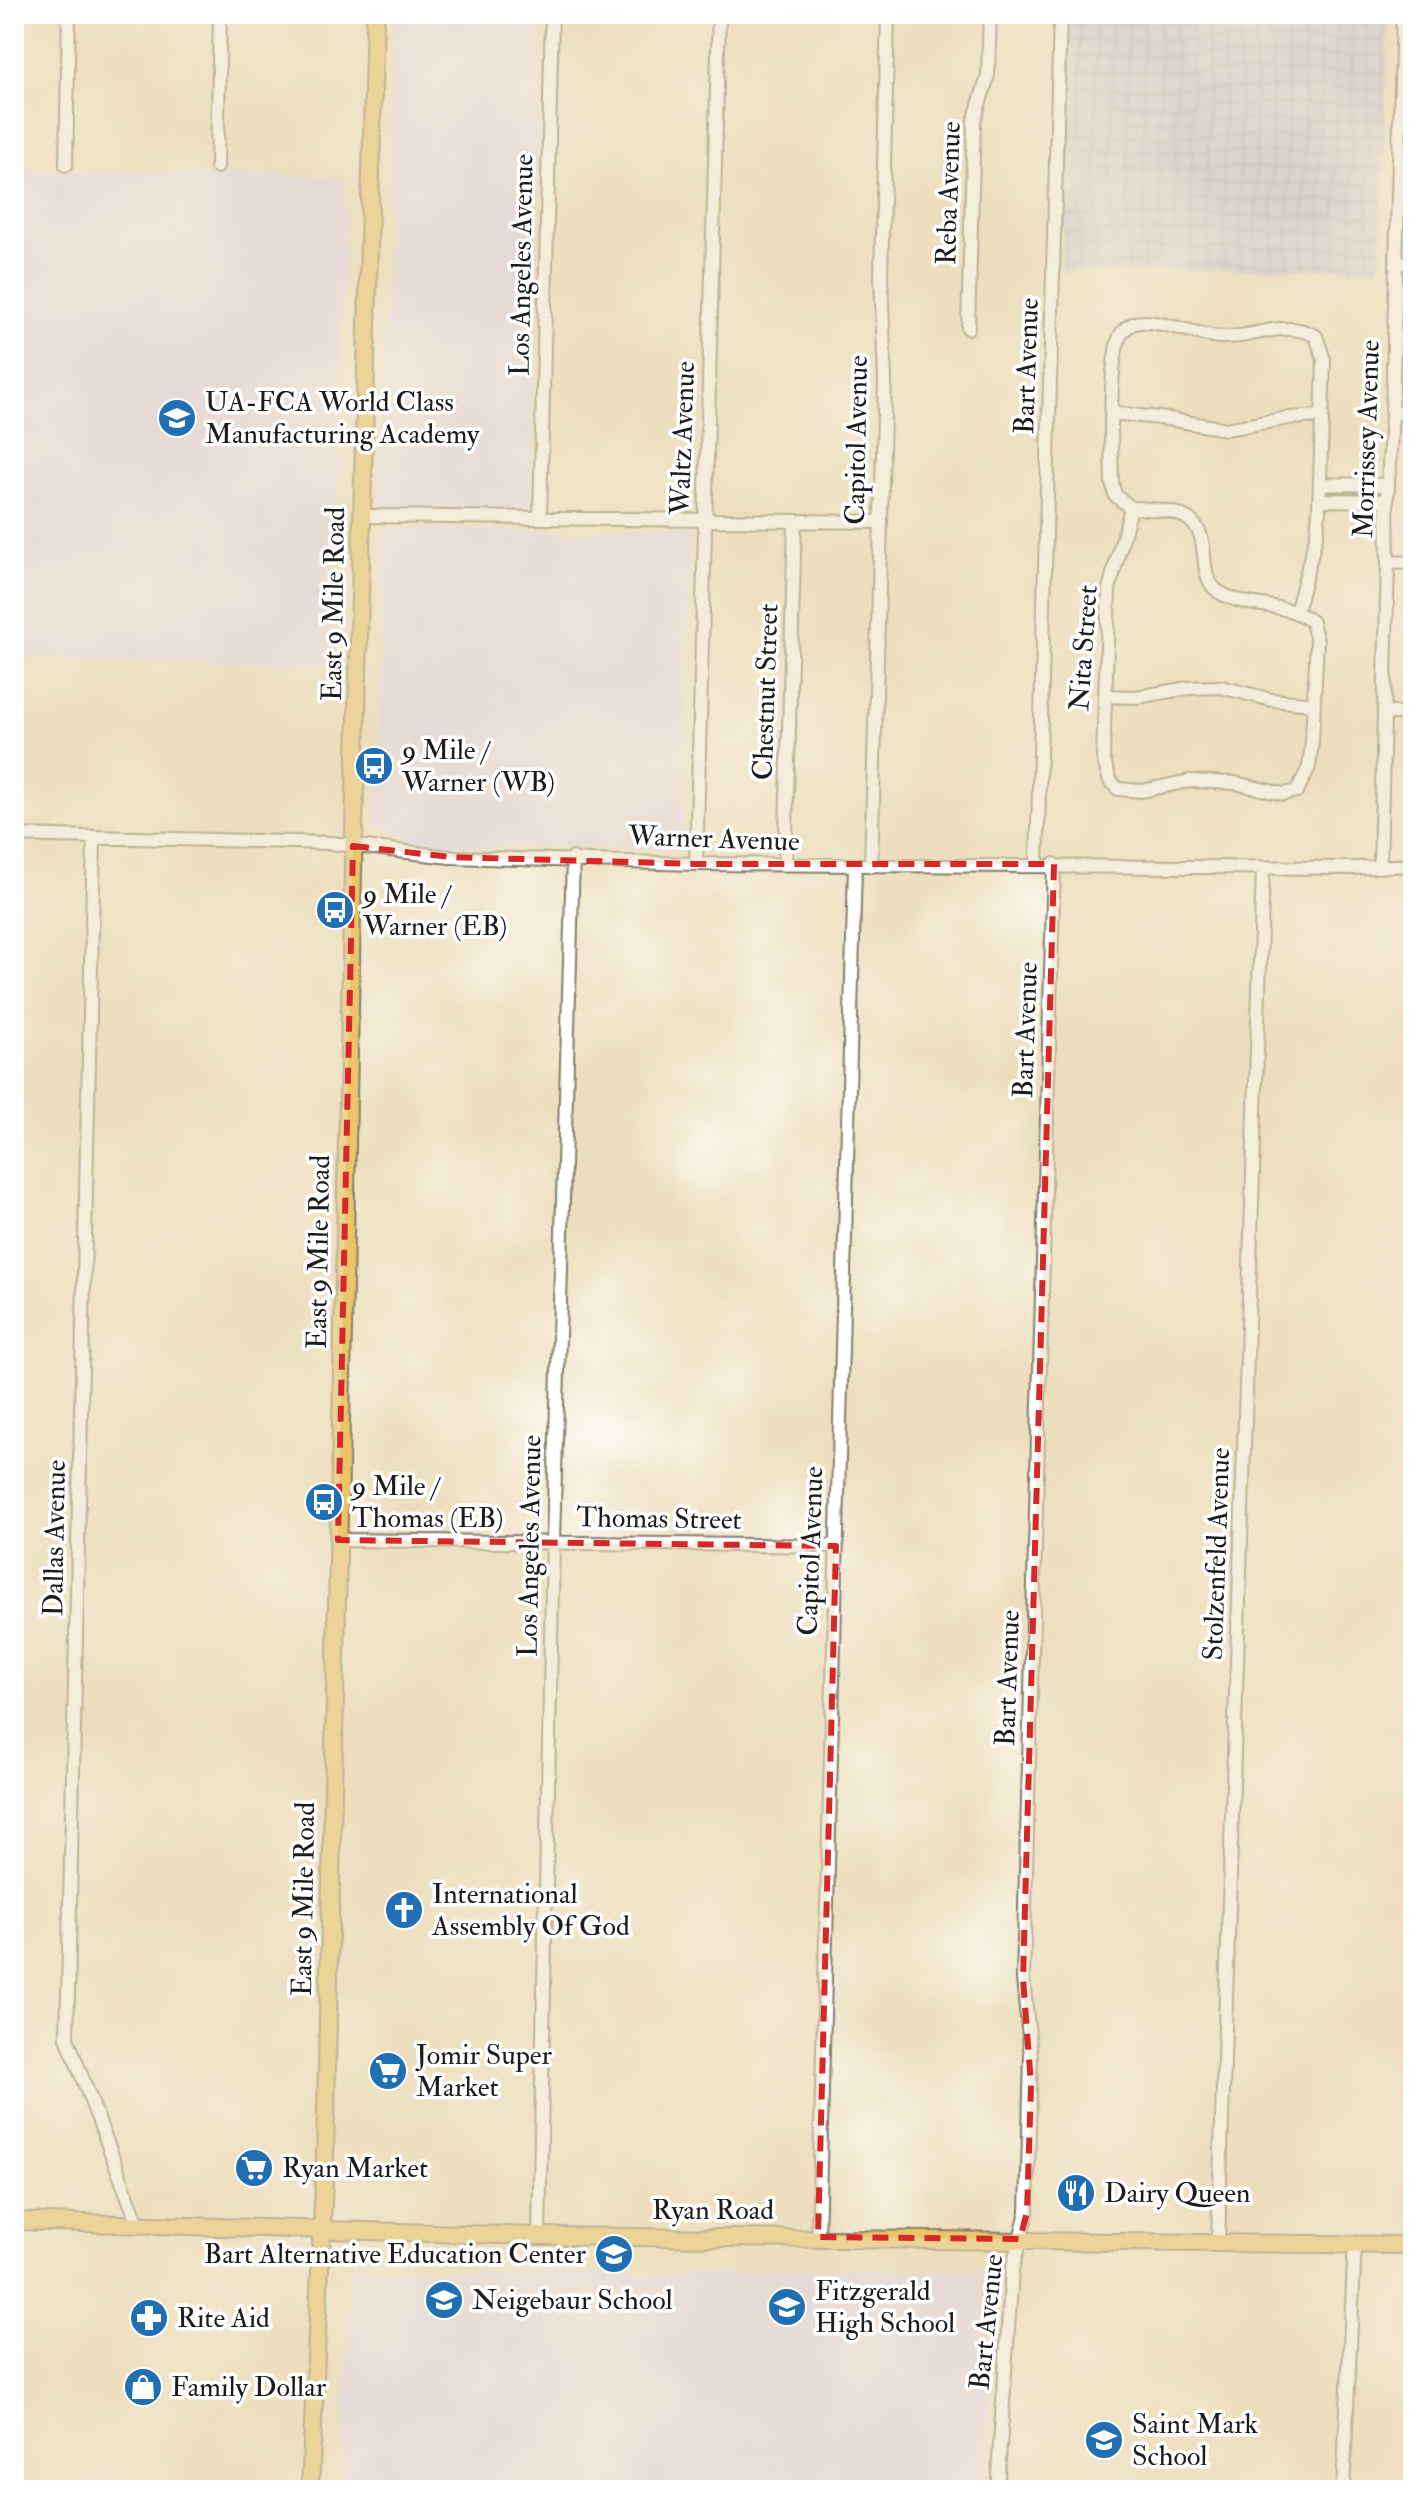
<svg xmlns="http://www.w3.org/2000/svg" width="1427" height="2504" viewBox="0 0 1427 2504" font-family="'IM FELL Double Pica',serif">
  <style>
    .built { fill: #ded5f5 }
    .industrial { fill: url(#industrial-grid) }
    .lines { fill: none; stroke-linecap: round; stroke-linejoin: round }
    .minor-casing { stroke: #847e6c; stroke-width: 16 }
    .major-casing { stroke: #847e6c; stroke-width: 20 }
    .minor { stroke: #fff; stroke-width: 12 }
    .major { stroke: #ebc669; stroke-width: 16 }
    .marked { fill: none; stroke: #d62828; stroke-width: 6; stroke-dasharray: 16 10; stroke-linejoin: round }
    .labels { text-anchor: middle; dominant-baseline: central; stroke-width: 7; stroke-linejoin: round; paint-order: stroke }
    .street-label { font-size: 28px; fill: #1c1c1c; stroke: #fff }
    .poi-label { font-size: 28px; fill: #1c1c1c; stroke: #fff; text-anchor: start }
  </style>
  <defs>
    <pattern id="industrial-grid" width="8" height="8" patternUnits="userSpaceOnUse" patternTransform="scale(2)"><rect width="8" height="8" fill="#c3c1db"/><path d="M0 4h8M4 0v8" fill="none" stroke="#a7a5bb"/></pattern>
  </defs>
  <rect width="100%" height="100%" fill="#fff"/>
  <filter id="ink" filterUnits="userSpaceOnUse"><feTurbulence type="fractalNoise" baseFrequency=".0125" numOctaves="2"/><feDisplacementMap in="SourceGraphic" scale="16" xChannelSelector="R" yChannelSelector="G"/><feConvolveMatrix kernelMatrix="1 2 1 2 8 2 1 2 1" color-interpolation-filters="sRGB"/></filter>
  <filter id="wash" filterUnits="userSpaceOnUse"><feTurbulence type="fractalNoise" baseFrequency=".006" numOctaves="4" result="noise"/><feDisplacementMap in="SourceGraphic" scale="32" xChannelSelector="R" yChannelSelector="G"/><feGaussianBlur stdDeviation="1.8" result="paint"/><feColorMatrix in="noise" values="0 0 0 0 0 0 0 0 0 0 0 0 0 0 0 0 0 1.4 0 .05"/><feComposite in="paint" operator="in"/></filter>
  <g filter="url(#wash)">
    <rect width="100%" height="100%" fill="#eddfbd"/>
    <path class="built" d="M393,14H540L532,507L398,506L379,503Z
      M14,169L346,177L334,664L14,658Z
      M383,527L691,533L682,849L428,847L377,825Z
      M351,2262L368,2268L613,2273L651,2277L690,2273H738L780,2268L995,2271L984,2490H340Z"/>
    <path class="industrial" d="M1070,14H1388L1380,268L1062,272Z"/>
  </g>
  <g filter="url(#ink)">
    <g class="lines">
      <g class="minor-casing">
        <path id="minor" d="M66,165L69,14
          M217,167L220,14
          M1396,263H1413
          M968,328L974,121L988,76L990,14
          M1113,413L1168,419L1226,429L1289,418L1322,416
          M1392,413H1413
          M1321,484L1388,485
          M1319,500L1387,501
          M1131,508C1148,509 1169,509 1185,517C1216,534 1193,575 1219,592C1247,610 1288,601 1312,622L1317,641L1312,741L1309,767L1297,791L1283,794L1235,783L1189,781L1142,791L1118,789L1110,781L1103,757L1109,589Z
          M1131,508L1115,495L1112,482C1111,451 1108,359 1121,334C1124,329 1130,325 1135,323C1155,318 1197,335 1220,337C1257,339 1281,318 1316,336L1324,360L1319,510L1317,533L1296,613
          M362,516L880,522
          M540,517L552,14
          M1388,562L1413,563
          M1105,696L1137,697L1188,688L1221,687L1272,700L1312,704
          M1384,713H1413
          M14,835L331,843L450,857L696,864L1354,868L1413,865
          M94,837L67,2038L139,2226
          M696,864L719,14
          M1037,864L1060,14
          M785,865L795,521
          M871,866L885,381L881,276L888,14
          M1380,866L1388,562L1387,501L1392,413L1403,14
          M338,1540L836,1546
          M539,2236L553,1541L573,858
          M818,2237L855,866
          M1218,2242L1263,868
          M997,2490L1012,2270L1027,2212L1031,2055L1023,1979L1054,864
          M1343,2490L1355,2243"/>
      </g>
      <g class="major-casing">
        <path id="major" d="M14,2221L539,2236L1413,2245
          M310,2490L325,2158L353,869L375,14"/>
      </g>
      <use href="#minor" class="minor"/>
      <use href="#major" class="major"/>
    </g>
  </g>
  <path d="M0 0H1427V2504H0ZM353,846L450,857L696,864H1054L1023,1979L1031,2085L1027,2212L1020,2239L818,2237L836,1546L338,1540Z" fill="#eddfbd" fill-opacity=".55" fill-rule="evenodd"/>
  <path class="marked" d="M353,846L450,857L696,864H1054L1023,1979L1031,2085L1027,2212L1020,2239L818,2237L836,1546L338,1540Z"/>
  <defs>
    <g id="school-disc" transform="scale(2)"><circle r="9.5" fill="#1f6fb2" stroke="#fff"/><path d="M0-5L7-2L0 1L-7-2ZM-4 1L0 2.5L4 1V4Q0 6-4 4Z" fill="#fff"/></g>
    <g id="bus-disc" transform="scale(2)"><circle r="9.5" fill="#1f6fb2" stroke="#fff"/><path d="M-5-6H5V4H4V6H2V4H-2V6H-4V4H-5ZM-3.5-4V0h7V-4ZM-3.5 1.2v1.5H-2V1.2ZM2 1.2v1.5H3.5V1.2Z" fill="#fff"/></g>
    <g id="church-disc" transform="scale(2)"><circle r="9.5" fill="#1f6fb2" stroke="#fff"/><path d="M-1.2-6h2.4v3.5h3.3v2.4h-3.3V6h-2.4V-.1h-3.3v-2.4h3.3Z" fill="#fff"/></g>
    <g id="supermarket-disc" transform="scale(2)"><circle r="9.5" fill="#1f6fb2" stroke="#fff"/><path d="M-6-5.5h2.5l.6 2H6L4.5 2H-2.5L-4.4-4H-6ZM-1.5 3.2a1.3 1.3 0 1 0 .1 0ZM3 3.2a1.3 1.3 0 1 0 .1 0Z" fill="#fff"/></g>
    <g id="restaurant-disc" transform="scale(2)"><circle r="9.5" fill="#1f6fb2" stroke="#fff"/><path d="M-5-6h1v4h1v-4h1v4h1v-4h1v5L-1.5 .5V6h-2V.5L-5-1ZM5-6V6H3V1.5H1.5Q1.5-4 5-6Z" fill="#fff"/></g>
    <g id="pharmacy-disc" transform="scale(2)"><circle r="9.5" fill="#1f6fb2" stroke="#fff"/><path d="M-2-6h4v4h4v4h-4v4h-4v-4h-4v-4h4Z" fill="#fff"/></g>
    <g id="shop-disc" transform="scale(2)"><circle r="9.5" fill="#1f6fb2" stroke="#fff"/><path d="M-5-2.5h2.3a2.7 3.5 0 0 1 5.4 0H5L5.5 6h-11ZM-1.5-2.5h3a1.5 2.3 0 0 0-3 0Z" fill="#fff"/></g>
  </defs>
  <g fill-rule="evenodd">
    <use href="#school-disc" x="177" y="418"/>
    <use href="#bus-disc" x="374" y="766"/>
    <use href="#bus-disc" x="335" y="910"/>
    <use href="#bus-disc" x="324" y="1502"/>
    <use href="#church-disc" x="404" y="1910"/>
    <use href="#supermarket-disc" x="388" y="2071"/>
    <use href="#supermarket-disc" x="254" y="2168"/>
    <use href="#restaurant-disc" x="1076" y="2193"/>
    <use href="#school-disc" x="614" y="2254"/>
    <use href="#school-disc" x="444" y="2300"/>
    <use href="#school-disc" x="787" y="2307"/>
    <use href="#pharmacy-disc" x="149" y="2318"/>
    <use href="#shop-disc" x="143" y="2387"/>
    <use href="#school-disc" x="1104" y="2440"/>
  </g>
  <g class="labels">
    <g class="street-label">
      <text transform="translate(949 193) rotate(-88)">Reba Avenue</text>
      <text transform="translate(522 265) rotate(-89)">Los Angeles Avenue</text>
      <text transform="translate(1027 366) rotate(-88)">Bart Avenue</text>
      <text transform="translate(683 438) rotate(-88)">Waltz Avenue</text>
      <text transform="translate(1367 439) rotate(-88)">Morrissey Avenue</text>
      <text transform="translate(857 440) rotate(-89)">Capitol Avenue</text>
      <text transform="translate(334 604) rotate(-89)">East 9 Mile Road</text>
      <text transform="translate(1084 648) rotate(-86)">Nita Street</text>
      <text transform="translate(766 692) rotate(-88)">Chestnut Street</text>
      <text transform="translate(714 839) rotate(2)">Warner Avenue</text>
      <text transform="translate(1026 1030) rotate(-88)">Bart Avenue</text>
      <text transform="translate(319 1252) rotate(-89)">East 9 Mile Road</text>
      <text transform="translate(659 1519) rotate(1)">Thomas Street</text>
      <text transform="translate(55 1538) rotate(-89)">Dallas Avenue</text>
      <text transform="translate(530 1546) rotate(-89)">Los Angeles Avenue</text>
      <text transform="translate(811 1551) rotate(-88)">Capitol Avenue</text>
      <text transform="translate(1217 1554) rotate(-88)">Stolzenfeld Avenue</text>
      <text transform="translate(1008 1678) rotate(-88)">Bart Avenue</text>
      <text transform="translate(304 1899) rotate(-89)">East 9 Mile Road</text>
      <text x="713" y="2210">Ryan Road</text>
      <text transform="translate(987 2322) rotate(-84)">Bart Avenue</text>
    </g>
    <g class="poi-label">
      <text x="205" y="402">UA-FCA World Class<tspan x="205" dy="32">Manufacturing Academy</tspan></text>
      <text x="402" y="750">9 Mile /<tspan x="402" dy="32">Warner (WB)</tspan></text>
      <text x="363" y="894">9 Mile /<tspan x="363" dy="32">Warner (EB)</tspan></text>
      <text x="352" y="1486">9 Mile /<tspan x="352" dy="32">Thomas (EB)</tspan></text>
      <text x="432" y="1894">International<tspan x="432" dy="32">Assembly Of God</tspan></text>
      <text x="416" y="2055">Jomir Super<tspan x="416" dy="32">Market</tspan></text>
      <text x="282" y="2168">Ryan Market</text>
      <text x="1104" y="2193">Dairy Queen</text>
      <text x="586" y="2254" text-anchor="end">Bart Alternative Education Center</text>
      <text x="815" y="2291">Fitzgerald<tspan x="815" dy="32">High School</tspan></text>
      <text x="472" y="2300">Neigebaur School</text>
      <text x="177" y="2318">Rite Aid</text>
      <text x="171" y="2387">Family Dollar</text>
      <text x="1132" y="2424">Saint Mark<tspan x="1132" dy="32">School</tspan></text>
    </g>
  </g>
  <rect width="1427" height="2504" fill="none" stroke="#fff" stroke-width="48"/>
</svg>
